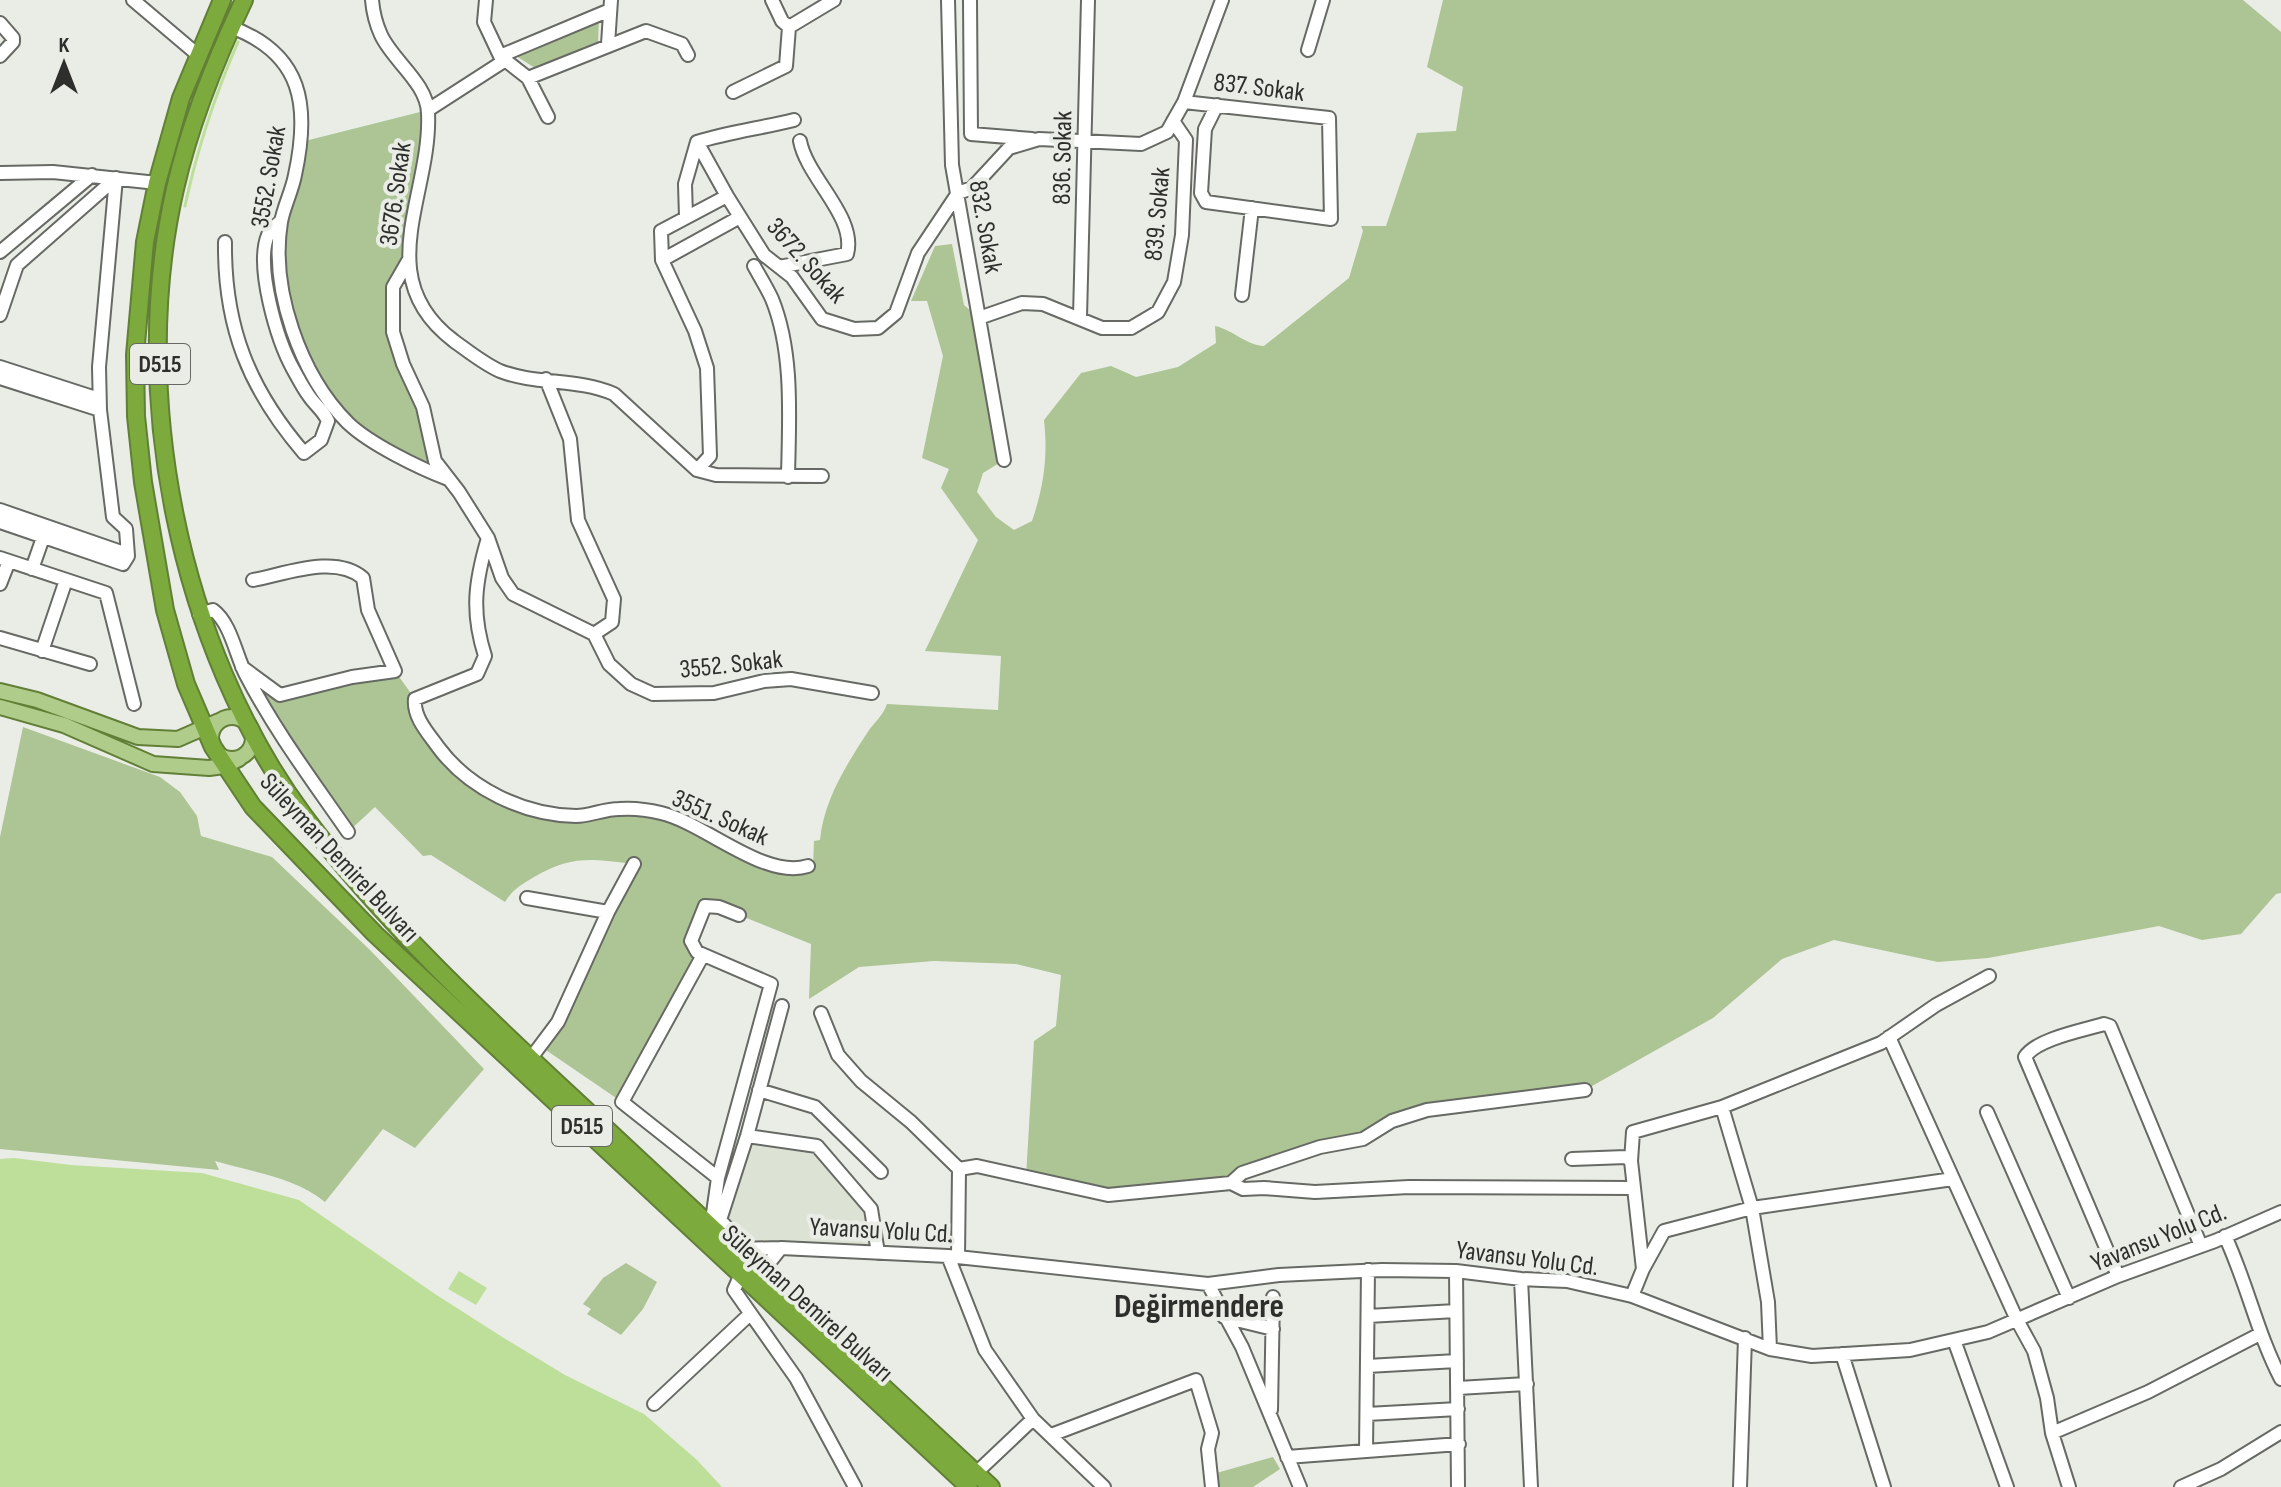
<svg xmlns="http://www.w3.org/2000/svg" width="2281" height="1487" viewBox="0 0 2281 1487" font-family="'Sofia Sans Condensed',sans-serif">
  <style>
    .built { fill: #dce3d5 }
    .green { fill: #adc495 }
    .water { fill: #bedf9a }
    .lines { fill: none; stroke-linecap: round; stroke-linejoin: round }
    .stream { stroke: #bedf9a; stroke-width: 3 }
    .minor-casing { stroke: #676a64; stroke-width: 16 }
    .major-casing { stroke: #617f36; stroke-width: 18 }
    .highway-casing { stroke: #617f36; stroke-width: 20 }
    .minor { stroke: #fff; stroke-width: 12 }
    .major { stroke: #b0cc8a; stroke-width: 14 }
    .highway { stroke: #7caa3c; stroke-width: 16 }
    .labels { text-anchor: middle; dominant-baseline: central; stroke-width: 8; stroke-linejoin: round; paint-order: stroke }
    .shield { fill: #e9ede6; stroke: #666864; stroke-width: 2 }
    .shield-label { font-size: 24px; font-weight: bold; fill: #2e2f2c }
    .street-label { font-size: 26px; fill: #2e2f2c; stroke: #e9ede6 }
    .district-label { font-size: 34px; font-weight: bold; fill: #2e2f2c; stroke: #e9ede6 }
  </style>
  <rect width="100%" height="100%" fill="#e9ede6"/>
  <path class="built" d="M747,1136L817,1146L871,1209L878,1253L753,1249L720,1220Z"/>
  <path class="green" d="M1443,0H2243L2281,32V893L2276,894L2241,934L2202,940L2159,926L1988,958L1938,962L1834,940L1782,959L1713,1018L1585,1090L1427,1110L1363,1139L1320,1147L1231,1183L1130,1194L1026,1177L1034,1041L1056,1026L1061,975L1016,964L934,961L859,967L809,999L811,944L739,915L705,906L691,941L703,955L622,1102L540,1046L634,864C590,859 573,855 534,877C521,885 513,889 505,902L431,855L423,856L375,807L348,832L242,667L280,695L395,671L415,699L441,751L496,796L552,813H662L752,857L756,868L813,867L814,841L820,840C824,799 847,764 869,730C876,721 883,715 887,704L998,710L1001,656L925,651L978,540L941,488L949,469L922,458L943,356L927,301H911L935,246L952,244L964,305L979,318L1004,460L983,473L977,492L996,517L1014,530L1032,521C1044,486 1048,456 1044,420L1081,373L1111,366L1136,377L1178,367L1216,343L1215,326C1233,330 1246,345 1264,346L1349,278L1363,231L1361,226H1386L1417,133L1456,131L1463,87L1427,67Z
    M599,19L598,44L541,69L535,68L513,54Z
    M428,110L408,261L393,287V332L435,461L449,480L349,424L298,347L280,253L301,142Z
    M23,727L160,777L180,792L197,816L201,836L272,857L370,950L484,1069L415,1148L383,1129L325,1202C295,1177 251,1172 215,1161L219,1170L0,1149V837Z
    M626,1263L657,1282L643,1309L621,1335L587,1314L591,1309L583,1304L603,1278Z
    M1273,1457L1280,1469L1253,1487H1216L1213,1474Z"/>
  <path class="water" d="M14,1158L71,1165L202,1173L299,1200L435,1294L507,1340L565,1375L644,1414L697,1460L722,1487H0V1159Z
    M459,1271L487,1288L476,1305L448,1289Z"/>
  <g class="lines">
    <path class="stream" d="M185,206C197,150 215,95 238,42"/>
    <g class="minor-casing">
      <path id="minor" d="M133,0L198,55
        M372,0C373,12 376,24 381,35C393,61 427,83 428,113C432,195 369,277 454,341C468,351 484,364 500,371C536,385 577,378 614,394L697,470L716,475L822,476
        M486,0L484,22L500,56L528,78L548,117
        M948,0L952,165L1004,460
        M970,0L971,134L1032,139
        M0,23L13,38V42L0,56
        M231,27C303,54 310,106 295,175C292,191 284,206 281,222C270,289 300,375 348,423C370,444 419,468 448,479
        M789,27L834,0
        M608,44L611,0
        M1308,50L1323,0
        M500,56L610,10
        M528,78L646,31L682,44L688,55
        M733,92L786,66L789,27L782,21L772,0
        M1184,102L1329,118L1331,219L1206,202L1201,193L1205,129L1217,105
        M428,110L504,61
        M0,173L53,172L157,183
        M727,196L764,255L792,277L822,319L854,329L878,328L896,313L918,253L958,193L972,188L1009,148L1039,139L1141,144L1167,132L1184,102L1222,0
        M686,217L685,184L697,142C729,132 762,128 794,120
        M225,242C224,327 249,389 304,453L321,440L328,421C323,410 315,405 309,396C303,388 298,378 293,369C277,340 255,266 268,235C271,229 276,225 281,221
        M0,252L92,175
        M662,260L661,231L727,196L697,142
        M408,261L393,287V332L403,364L423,407L435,461L459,492L488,538L502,578L513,594L594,634L609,664L631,684L653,694L714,693L764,681L791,679L872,693
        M754,266C760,277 767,288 772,299C794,353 789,420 788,477
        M779,267L847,254C857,217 807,178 800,141
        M1242,295L1252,208
        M0,315L17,265L116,178
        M1080,317L1088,0
        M979,318L1022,303L1043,304L1102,328H1131L1158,312L1174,282L1182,235L1186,140L1173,121
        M0,367L99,399
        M0,378L100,410
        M546,379L570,439L578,520L614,599L612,622L594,634
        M697,470L710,456L707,368L695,331L662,260L740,217
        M0,510L127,554
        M0,522L123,564L128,556L126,529L113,517L100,410L99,367L116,178
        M488,538C475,582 471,612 485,656L477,674L415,699C413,717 428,733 438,747C469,789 524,815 576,816C590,816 604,809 619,809C631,808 649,810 661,813C705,823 764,880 808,866
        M0,558L106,593L134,704
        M32,569L46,529
        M0,584L9,561
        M199,614L213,610C231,623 236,656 246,675C275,731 312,780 348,832
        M0,638L90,664
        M42,651L66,580
        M242,667L280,695L352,677L395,671L368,610L363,578C335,554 286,574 253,580
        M527,898L608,912
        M739,915L719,907L705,906L691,941L697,952L771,984L718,1178L713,1213L743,1244L753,1249
        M703,955L622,1102L718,1178
        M821,1013L838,1055L861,1081L911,1122L959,1169L958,1257
        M1889,1037L2017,1320L2034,1351L2047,1398L2052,1433L2069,1487
        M531,1058L558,1022L608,912L634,864
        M759,1090L815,1107L881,1172
        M1722,1107L1752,1208L1768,1302L1770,1349
        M1987,1112L2069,1298
        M747,1136L817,1146L871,1209L878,1253
        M1572,1159L1626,1157L1631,1161
        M959,1169L977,1166L1108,1195L1231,1183L1243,1189L1264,1188L1315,1192L1409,1187L1633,1188
        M1231,1183L1242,1173L1320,1147L1363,1139L1392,1121L1427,1110L1585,1090
        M720,1220L747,1136L782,1006
        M2225,1236C2247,1283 2257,1333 2281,1379
        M735,1249L781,1248L948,1256L1208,1284L1279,1275L1382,1270L1456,1271L1521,1279L1567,1281L1632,1296L1770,1349L1812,1356L1910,1350L1988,1332L2118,1276L2215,1241L2281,1212
        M948,1256L985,1350L1033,1419L1104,1487
        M1643,1269L1631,1161L1633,1132L1722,1107L1881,1043L1936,1005L1989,976
        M1456,1271L1458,1487
        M740,1276L734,1290L796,1378L855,1487
        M2118,1276L2025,1057C2036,1039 2084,1030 2104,1024L2110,1026L2201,1246
        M1521,1279L1531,1487
        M770,1282L769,1263L781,1248
        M1208,1284L1242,1347L1300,1487
        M1632,1296L1643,1269L1664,1231L1752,1208L1953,1179
        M1368,1316L1456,1311
        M1224,1317L1273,1329
        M1954,1340L2007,1487
        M1842,1354L1884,1487
        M1367,1366L1457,1361
        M1458,1388L1527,1384
        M654,1404L750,1314
        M1271,1410L1273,1297
        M1367,1414L1458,1409
        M2052,1433L2148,1392L2260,1334
        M1051,1435L1196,1380L1212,1433L1208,1449L1212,1487
        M1366,1451L1368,1270
        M1287,1457L1459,1444
        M976,1473L1033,1419
        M1740,1487L1745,1338
        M2181,1487L2221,1469L2281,1432"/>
    </g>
    <g class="major-casing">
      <path id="major" d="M0,691L37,700L138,737L178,739L219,721
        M0,707L64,725L153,764L209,768L224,766L239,759
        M211 738a21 21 0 1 1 42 0a21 21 0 1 1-42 0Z"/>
    </g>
    <g class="highway-casing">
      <path id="highway" d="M222,0L181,98L157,183L145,242L135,355L136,416L143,482L165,610L186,684L213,747L253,807L375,934L969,1487
        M244,0C215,61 190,123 175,189C128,394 179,647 304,816C390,932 510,1039 616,1138C740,1254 866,1371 991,1487"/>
    </g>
    <use href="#minor" class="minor"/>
    <use href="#major" class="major"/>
    <use href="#highway" class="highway"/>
  </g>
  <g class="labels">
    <g class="shield">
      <rect x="130" y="344" width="60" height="40" rx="6"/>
      <rect x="552" y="1106" width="60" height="40" rx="6"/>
    </g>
    <g class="shield-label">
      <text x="160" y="364">D515</text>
      <text x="582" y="1126">D515</text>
    </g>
    <g class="street-label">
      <text transform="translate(1259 88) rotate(7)">837. Sokak</text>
      <text transform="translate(1063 158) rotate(-89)">836. Sokak</text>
      <text transform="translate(269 177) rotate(-80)">3552. Sokak</text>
      <text transform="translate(396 194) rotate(-82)">3676. Sokak</text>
      <text transform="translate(1158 214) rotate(-85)">839. Sokak</text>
      <text transform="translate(985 227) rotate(80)">832. Sokak</text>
      <text transform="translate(806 261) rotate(48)">3672. Sokak</text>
      <text transform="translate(731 665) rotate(-6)">3552. Sokak</text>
      <text transform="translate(720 818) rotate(24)">3551. Sokak</text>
      <text transform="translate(339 858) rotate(47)">Süleyman Demirel Bulvarı</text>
      <text transform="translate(881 1231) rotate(3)">Yavansu Yolu Cd.</text>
      <text transform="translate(2159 1238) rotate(-22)">Yavansu Yolu Cd.</text>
      <text transform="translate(1527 1259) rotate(7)">Yavansu Yolu Cd.</text>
      <text transform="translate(807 1304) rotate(42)">Süleyman Demirel Bulvarı</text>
    </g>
    <g class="district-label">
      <text x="1199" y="1306">Değirmendere</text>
    </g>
  </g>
  <g transform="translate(64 64)" stroke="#e9ede6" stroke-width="6" paint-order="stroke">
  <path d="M0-6L14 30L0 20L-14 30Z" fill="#2e2f2c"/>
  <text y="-12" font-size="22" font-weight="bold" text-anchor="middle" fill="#2e2f2c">K</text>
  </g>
</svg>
